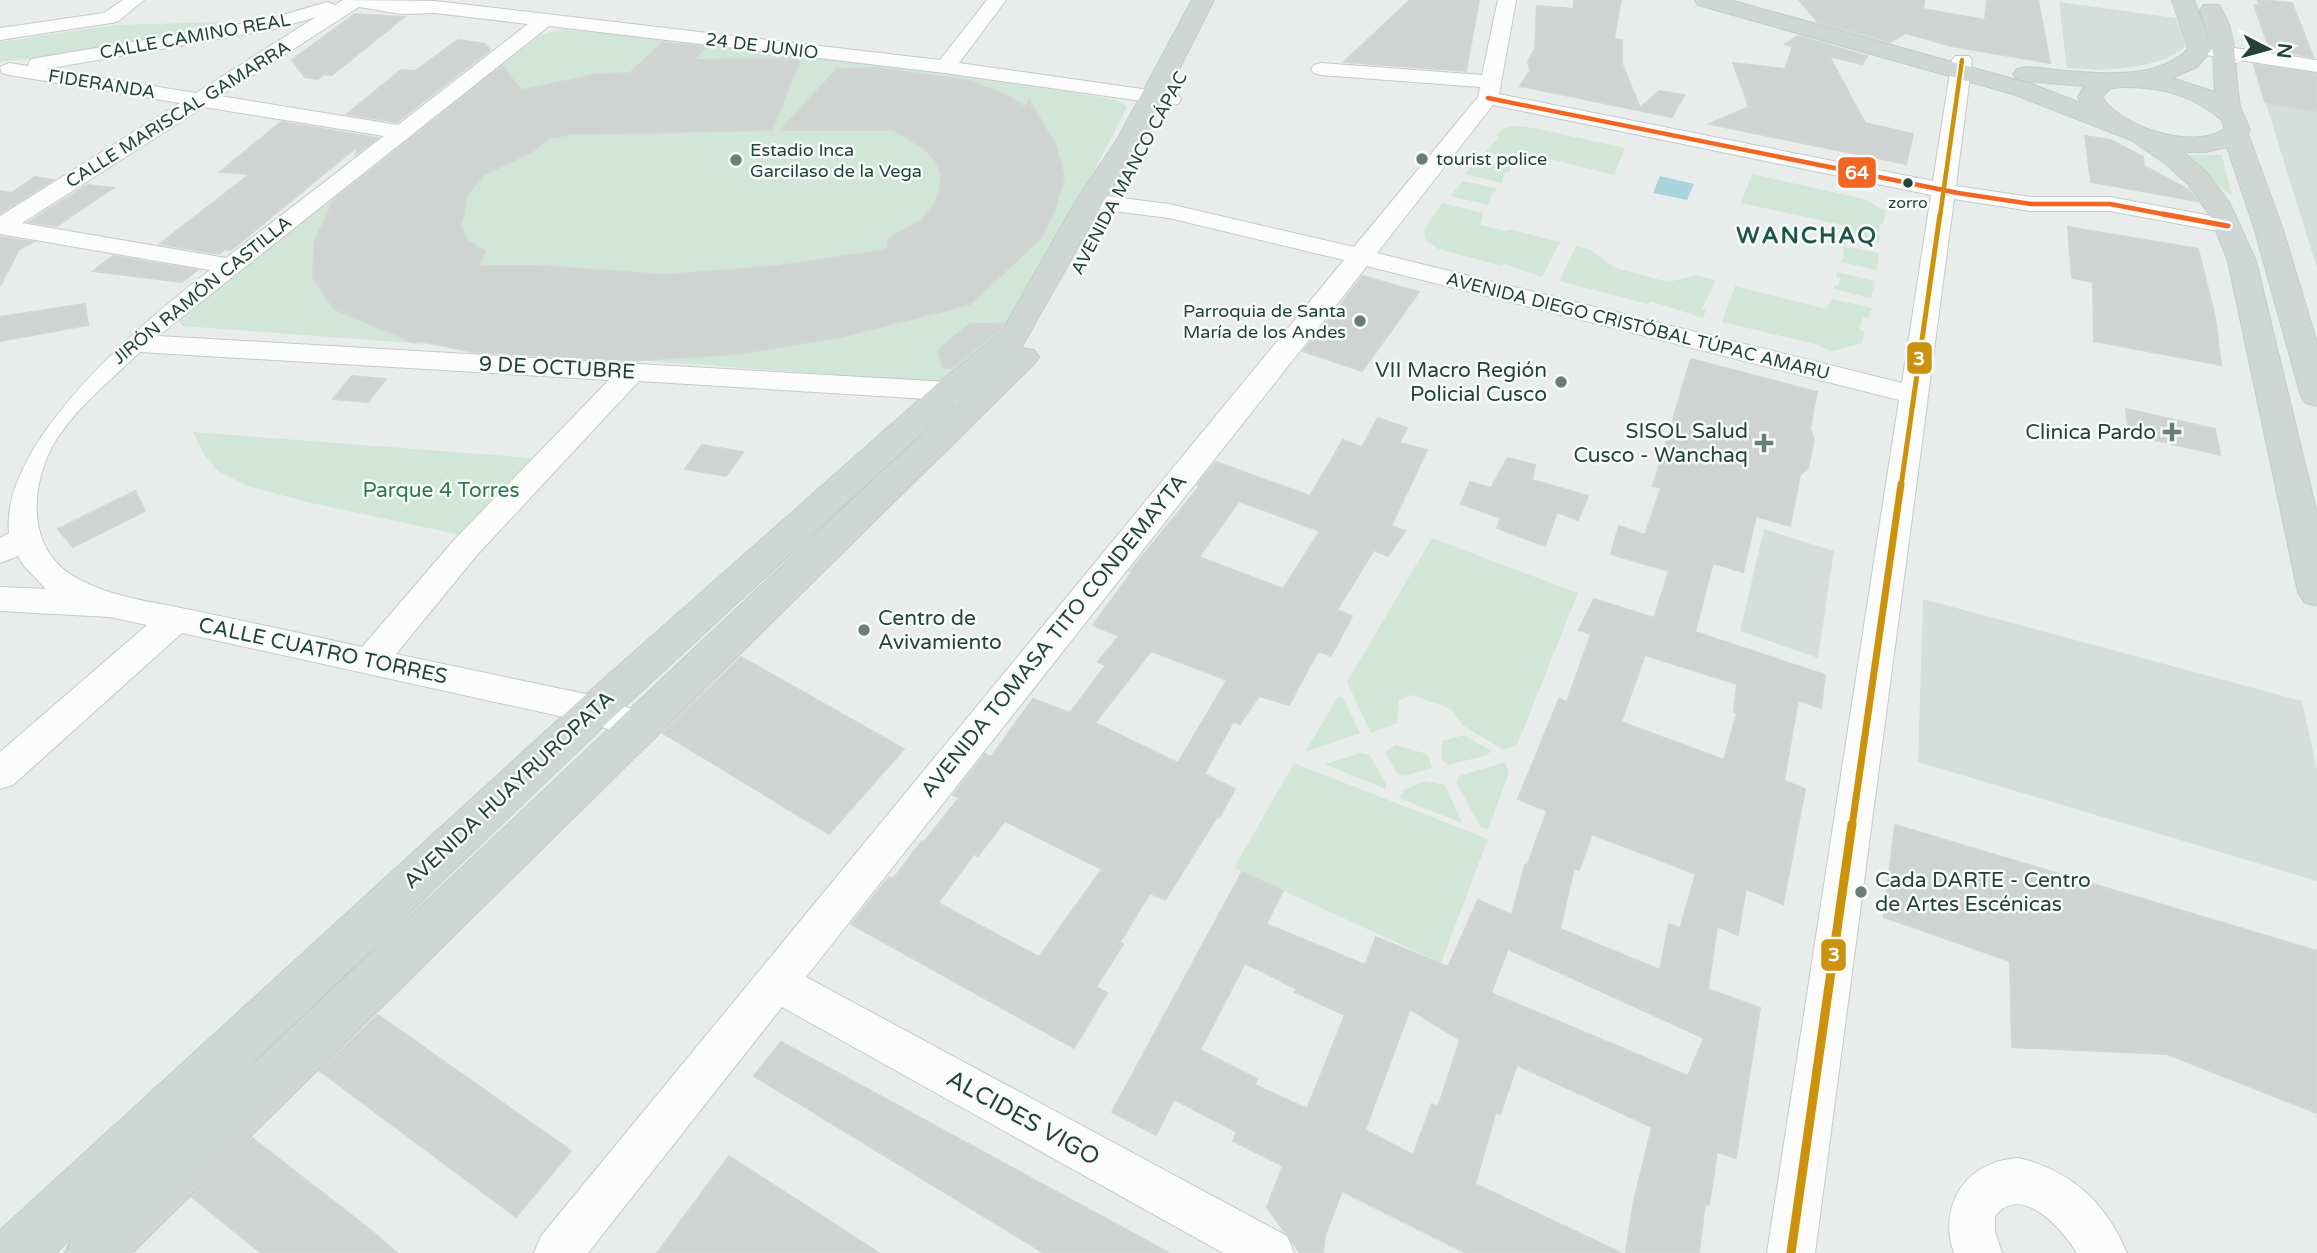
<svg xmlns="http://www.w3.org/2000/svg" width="2317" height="1253" viewBox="0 0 2317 1253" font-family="'Varela Round',sans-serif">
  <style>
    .built { fill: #d6dedb }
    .green { fill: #d1e6d8 }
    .water { fill: #a9d4db }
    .building { fill: #cfd4d2; stroke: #d1d6d4; stroke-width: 2; fill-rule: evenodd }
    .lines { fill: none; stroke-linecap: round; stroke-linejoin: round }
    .minor-casing { stroke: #c5cac8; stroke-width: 2 }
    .major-casing { stroke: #c3ccc9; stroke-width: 2 }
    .minor { fill: #fcfcfc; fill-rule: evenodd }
    .major { fill: #cfd7d5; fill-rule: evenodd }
    .bus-1-far1-casing { stroke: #f7fbf9; stroke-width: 8 }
    .bus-1-casing { stroke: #f7fbf9; stroke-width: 10 }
    .bus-2-far3-casing { stroke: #f7fbf9; stroke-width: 8 }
    .bus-2-far2-casing { stroke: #f7fbf9; stroke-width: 10 }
    .bus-2-far1-casing { stroke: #f7fbf9; stroke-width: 12 }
    .bus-2-casing { stroke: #f7fbf9; stroke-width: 14 }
    .bus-1-far1 { stroke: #f26522; stroke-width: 4.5 }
    .bus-1 { stroke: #f26522; stroke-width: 5 }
    .bus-2-far3 { stroke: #cd920c; stroke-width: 4.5 }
    .bus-2-far2 { stroke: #cd920c; stroke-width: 5 }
    .bus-2-far1 { stroke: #cd920c; stroke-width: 7 }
    .bus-2 { stroke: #cd920c; stroke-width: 9 }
    .poi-dot { fill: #697e78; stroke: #f7fbf9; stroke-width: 2.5 }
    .bus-dot { fill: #24423a; stroke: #f7fbf9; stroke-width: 2.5 }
    .labels { text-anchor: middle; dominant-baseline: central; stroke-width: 5; stroke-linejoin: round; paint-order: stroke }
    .far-bus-label { font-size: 16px; fill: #24423a; stroke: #f7fbf9 }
    .far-street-label { font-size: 18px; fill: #24423a; stroke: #f7fbf9 }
    .far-poi-label { font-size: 18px; fill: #24423a; stroke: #f7fbf9; text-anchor: start }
    .street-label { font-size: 21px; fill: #24423a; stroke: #f7fbf9 }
    .poi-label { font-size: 21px; fill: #24423a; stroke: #f7fbf9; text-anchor: end }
    .park-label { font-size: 21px; fill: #2d7a4b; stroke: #f7fbf9 }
    .far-district-label { font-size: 23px; font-weight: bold; letter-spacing: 2px; fill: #1f5548; stroke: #f7fbf9 }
    .near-street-label { font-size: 24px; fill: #24423a; stroke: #f7fbf9 }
    .line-badge { stroke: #f7fbf9; stroke-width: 2.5 }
    .badge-label { font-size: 19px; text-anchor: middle; font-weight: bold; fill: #fff }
  </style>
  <rect width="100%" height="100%" fill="#e8edeb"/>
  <path class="built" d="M2059,2L2176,18L2185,45L2182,50L2163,60L2140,66L2104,70L2067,68Z
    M2253,62L2317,73V268Z
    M1764,529L1834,551L1818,658L1740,631Z
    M1923,599L2302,701L2317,770V881L1918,762Z"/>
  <path class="green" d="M223,22L88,52L0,62V42L114,25Z
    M563,29L812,52L981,75L1117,100L1127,107L1014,327L946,383L182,326L177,317L302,213L540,35Z
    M1513,126L1534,128L1625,148L1614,175L1522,152L1516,160L1484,153L1499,137L1496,135L1502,129Z
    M2180,155H2222L2232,196Z
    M1477,160L1511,168L1509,172H1505L1502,183L1465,174Z
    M1752,174L1864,199L1886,211L1883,224H1880L1878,234L1881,235L1878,243L1845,236L1847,226L1741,203Z
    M1463,181L1498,189L1492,194L1488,205L1450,196Z
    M1442,203L1483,213L1480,225L1507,231L1509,229L1560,242L1542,277L1504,264L1502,266L1438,249L1425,239L1424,230Z
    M1576,246L1589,249L1616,268L1668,282L1696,275L1716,280L1702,309L1706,310L1703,318L1650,301L1648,304L1559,281Z
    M1843,246L1879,253L1877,270L1840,262L1844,258Z
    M1837,272L1875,281L1871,298L1833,289L1834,285H1839L1840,278L1836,277Z
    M1735,286L1827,309L1832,299L1872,308L1869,318L1863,317L1859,329L1865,332L1862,343L1833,351L1819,347V345L1722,322Z
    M193,432L532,458L461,535L307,502L247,486L218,471L204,454Z
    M1432,538L1578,593L1517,745L1504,750L1462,725L1451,709L1412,695L1399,700L1397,723L1371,733L1347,682Z
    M1338,697L1343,698L1360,733L1305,752Z
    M1464,735L1491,751L1487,755L1449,765L1442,760V741Z
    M1396,745L1427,754L1433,768L1404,776L1398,775L1385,752Z
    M1360,753L1370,755L1386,784L1385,789L1325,764Z
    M1505,762L1509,773L1488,829L1481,828L1456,782L1459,776Z
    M1294,763L1488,839L1441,963L1234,868Z
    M1425,781L1445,785L1462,823L1399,798L1404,790Z"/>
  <path class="water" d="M1660,176L1694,184L1687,200L1653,193Z"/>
  <path class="building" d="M1410,0H1479L1466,71L1344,62Z
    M1574,0H1621L1614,39L1622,40V64L1640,108L1659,91L1684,95L1672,117L1520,86L1530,71L1528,61L1535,49L1537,6L1574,9Z
    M1799,0H1924L1923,9L1985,20L1987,0H2038L2050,63L1951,46L1906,33L1890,42L1818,22Z
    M2258,0L2292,3L2313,57L2270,50L2254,5L2260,6Z
    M355,14L404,17L332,75L324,74L318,79L305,77L292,60Z
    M1798,36L1867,56L1862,64L1829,56L1865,123L1913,134L1906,164L1709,124L1749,107L1733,63L1785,69L1793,46L1785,44Z
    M458,40L485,44L490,50L397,122L347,114L401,70L415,71Z
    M662,43L706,47L693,60L800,59L772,130L572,134L550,138L530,153L485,174L467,195L461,226L468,241L485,251L480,266H541L665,275L778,266L887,250L889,238L921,221L933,206L940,190L941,175L936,161L925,149L893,130H781L837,69L877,68L970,81L1006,95L1025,107L1029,100L1056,146L1064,177L1055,210L1041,238L970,304L839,337L738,354L625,361L473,352L417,340L415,343L334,309L313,278L315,240L334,200L502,66L521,90L598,74L630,73Z
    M2254,65L2317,74V111L2265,102Z
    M281,122L378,138L355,155L359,145L231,250L225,249L219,254L160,244L250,174L220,172Z
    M2085,136L2111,140L2143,157L2144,166L2189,190L2197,201L2091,182Z
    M35,177L53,180L0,213V191L11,193Z
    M87,185L113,188L57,226L29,222Z
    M2068,227L2198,249L2215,317L2221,365L2094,341L2093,282L2072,278Z
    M0,237L33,242L19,249L0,286Z
    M113,256L197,270L182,282L93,271Z
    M1363,276L1419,292L1362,371L1303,351Z
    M85,304L88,325L0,341V317Z
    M970,324H1003L999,331L952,368H943L938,350Z
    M1691,359L1817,392L1810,428L1814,440L1808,468L1800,475L1790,526L1756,516L1743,572L1713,563L1695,632L1825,675L1821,708L1798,700L1784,781L1805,789L1783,904L1746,889L1738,935L1717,926L1708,989L1760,1008L1736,1158L1717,1152L1709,1205L1705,1203L1699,1253H1626L1633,1205L1652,1127L1517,1065L1500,1114L1496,1112L1475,1184L1621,1253H1466L1342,1191L1325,1236L1323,1253H1300L1267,1207L1283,1166L1233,1141L1237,1132L1174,1099L1156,1135L1112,1112L1242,872L1283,891L1266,924L1365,965L1376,937L1448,967L1478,900L1512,915L1525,865L1527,866L1547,811L1518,799L1559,699L1567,702L1591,634L1579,630L1594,599L1654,618L1669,571L1611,554L1619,526L1645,535L1661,488L1653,486ZM1645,655L1737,684L1734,712L1737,713L1724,760L1621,722ZM1592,834L1696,874L1680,928L1669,924L1660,970L1560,929L1574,868L1579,870ZM1508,949L1704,1038L1688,1076L1491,993ZM1245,963L1297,989L1295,992L1345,1015L1307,1109L1255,1085L1257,1079L1200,1050ZM1410,1009L1460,1040L1438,1107L1432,1104L1413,1155L1365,1130Z
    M352,376L386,379L368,402L333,399Z
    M2126,409L2215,429L2220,455L2129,434Z
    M1378,418L1407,428L1399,443L1427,450L1391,526L1405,531L1388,556L1374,550L1337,610L1352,616L1331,656L1318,651L1289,705L1259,696L1240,724L1233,722L1204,774L1235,789L1219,818L1217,817L1165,900L1150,893L1120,942L1123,944L1096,987L1107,993L1074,1048L851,924L889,877L893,879L922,841L924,842L959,798L953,795L985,754L991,757L1033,699L1070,713L1106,665L1098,662L1119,636L1093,625L1132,572L1130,571L1200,486L1197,485L1216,462L1310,496L1343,440L1362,447ZM1239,501L1320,531L1283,589L1199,557ZM1151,651L1227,680L1178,763L1095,723ZM1005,821L1102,869L1039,957L938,903L974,854L978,856Z
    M702,445L743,452L726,476L685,469Z
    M1508,458L1535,465L1532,480L1588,496L1578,520L1557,512L1545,546L1497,528L1501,518L1461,504L1470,482L1491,488Z
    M135,491L145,511L73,547L58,529Z
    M741,657L904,749L829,834L663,733Z
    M1895,825L2317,951V1113L2167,1054L2012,1047L2010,961L1884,917Z
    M378,1015L571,1151L516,1217L320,1071Z
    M781,1042L1169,1253H1044L754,1076Z
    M252,1138L373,1232L397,1253H261L192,1197Z
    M729,1156L879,1253H657Z"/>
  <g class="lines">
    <g class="minor-casing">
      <path id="minor" d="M123,0H144L117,22L0,40V28L104,13Z
        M343,0L435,1L940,60L987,0H1006L959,63L1170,93L1178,94L1181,99L1178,104L1170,105L945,73L549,26L158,336L948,382L983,395L987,401L983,407L973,410L944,400L639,381L477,555L396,654L595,696L654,717L659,727L654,737L641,741L591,723L182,633L13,785L0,789V752L147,625L110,617L0,611V587L46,589L24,566L18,556L0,563V538L9,533C0,440 148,318 210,270L0,234V216L180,103L9,75L2,73L0,67L9,63L28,66L30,60L37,58L269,19L327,2L335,5ZM359,7L401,14L435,13L528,24L398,125L220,96ZM316,17L196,93L46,69L271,30ZM204,107L384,136L226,258L22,223ZM140,352L609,380L455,539L362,647C305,634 248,622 191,610C153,602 103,596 70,574C25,544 31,481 56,440C78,406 111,380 140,352Z
        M1498,0H1516L1499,94L1933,181L1952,60L1955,56H1969L1972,60L1956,186L2031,197H2110L2228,219L2237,221L2240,226L2237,231L2228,233L2110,211H2031L1954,199L1815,1253H1767L1899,400L1367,266L806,977L1287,1236L1294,1253H1223L782,1007L588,1253H534L541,1236L1344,260L1169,218L1090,208L1082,206L1078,201L1082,196L1090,194L1169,204L1354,247L1478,97L1480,87L1321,75L1314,73L1311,69L1314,65L1321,63L1482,75ZM1493,105L1931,195L1902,383L1377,253Z
        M2200,43L2317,60V72L2193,53L2190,49L2193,45Z
        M2019,1158C2072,1171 2106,1203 2127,1253H2077C2063,1230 2022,1182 1995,1216V1231L2002,1253H1954C1937,1205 1967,1160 2019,1158Z"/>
    </g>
    <g class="major-casing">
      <path id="major" d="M1192,0H1214L1144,138L1104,201L1021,348L1034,350L1039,357L1034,364L132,1253H65L72,1237L56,1253H0V1230L581,699L937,384L1001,333L1076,201L1118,138ZM970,389L200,1114L609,721Z
        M1695,0H1730L2031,84L2081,103L2078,97L2084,86L2025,81L2017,79L2013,74L2017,69L2025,67C2072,70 2152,87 2188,49L2172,0H2194L2212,49L2197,67L2172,78L2215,92L2213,53L2200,10L2203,5H2219C2240,36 2233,72 2240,106C2242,114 2248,122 2250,131L2248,134L2282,227L2317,343V406L2306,403L2301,396L2254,227L2227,147L2206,152H2183L2207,173L2229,202L2256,261L2317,514V606L2304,602L2298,592L2228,261L2209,214L2188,184L2166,164L2131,140L2013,94L1698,5ZM2120,87C2157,86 2194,95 2222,120L2224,129C2194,151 2120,127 2102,97L2110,89Z"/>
    </g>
    <use href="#minor" class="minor"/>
    <use href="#major" class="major"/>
    <g class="bus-1-far1-casing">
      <path id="bus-1-far1" d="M1488,98L1958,193L2031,204H2110L2173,216"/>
    </g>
    <g class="bus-1-casing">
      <path id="bus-1" d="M2163,214L2228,226"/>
    </g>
    <g class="bus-2-far3-casing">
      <path id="bus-2-far3" d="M1940,216L1962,60"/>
    </g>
    <g class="bus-2-far2-casing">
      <path id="bus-2-far2" d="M1901,486L1940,214"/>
    </g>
    <g class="bus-2-far1-casing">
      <path id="bus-2-far1" d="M1852,826L1901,484"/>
    </g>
    <g class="bus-2-casing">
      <path id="bus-2" d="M1791,1253L1852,824"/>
    </g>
    <use href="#bus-1-far1" class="bus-1-far1"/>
    <use href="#bus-1" class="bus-1"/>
    <use href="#bus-2-far3" class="bus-2-far3"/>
    <use href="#bus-2-far2" class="bus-2-far2"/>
    <use href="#bus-2-far1" class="bus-2-far1"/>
    <use href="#bus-2" class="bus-2"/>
  </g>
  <g class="poi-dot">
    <circle cx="1422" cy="159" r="7"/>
    <circle cx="736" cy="160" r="7"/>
    <circle cx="1360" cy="321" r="7"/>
    <circle cx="1561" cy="382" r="7"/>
    <path d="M2168.5 421.5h7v7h7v7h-7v7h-7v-7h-7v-7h7z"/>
    <path d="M1760.5 432.5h7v7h7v7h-7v7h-7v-7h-7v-7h7z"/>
    <circle cx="864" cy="630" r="7"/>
    <circle cx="1861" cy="892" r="7"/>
  </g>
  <circle class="bus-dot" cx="1908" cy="183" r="6"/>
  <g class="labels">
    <g class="far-bus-label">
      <text x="1908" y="203">zorro</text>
    </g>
    <g class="far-street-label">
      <text transform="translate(195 36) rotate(-10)">CALLE CAMINO REAL</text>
      <text transform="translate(762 46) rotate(7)">24 DE JUNIO</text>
      <text transform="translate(102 84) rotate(9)">FIDERANDA</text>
      <text transform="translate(178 114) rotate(-32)">CALLE MARISCAL GAMARRA</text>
      <text transform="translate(1129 173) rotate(-62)">AVENIDA MANCO CÁPAC</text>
      <text transform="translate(202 290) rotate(-39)">JIRÓN RAMÓN CASTILLA</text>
      <text transform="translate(1638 326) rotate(14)">AVENIDA DIEGO CRISTÓBAL TÚPAC AMARU</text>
    </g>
    <g class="far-poi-label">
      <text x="750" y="150">Estadio Inca<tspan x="750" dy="21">Garcilaso de la Vega</tspan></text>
      <text x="1436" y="159">tourist police</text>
      <text x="1346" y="311" text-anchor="end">Parroquia de Santa<tspan x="1346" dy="21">María de los Andes</tspan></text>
    </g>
    <g class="street-label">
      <text transform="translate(557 368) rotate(3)">9 DE OCTUBRE</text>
      <text transform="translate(1054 636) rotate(-51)">AVENIDA TOMASA TITO CONDEMAYTA</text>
      <text transform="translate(323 651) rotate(12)">CALLE CUATRO TORRES</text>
      <text transform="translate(509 790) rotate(-43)">AVENIDA HUAYRUROPATA</text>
    </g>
    <g class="poi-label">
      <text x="1547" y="370">VII Macro Región<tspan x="1547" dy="24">Policial Cusco</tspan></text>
      <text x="1748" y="431">SISOL Salud<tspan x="1748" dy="24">Cusco - Wanchaq</tspan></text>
      <text x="2156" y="432">Clinica Pardo</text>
      <text x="878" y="618" text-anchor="start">Centro de<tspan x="878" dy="24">Avivamiento</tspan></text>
      <text x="1875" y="880" text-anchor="start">Cada DARTE - Centro<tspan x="1875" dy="24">de Artes Escénicas</tspan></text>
    </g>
    <g class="park-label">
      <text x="441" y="490">Parque 4 Torres</text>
    </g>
    <g class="far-district-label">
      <text x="1807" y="236">WANCHAQ</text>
    </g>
    <g class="near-street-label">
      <text transform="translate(1023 1118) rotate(29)">ALCIDES VIGO</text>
    </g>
  </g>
  <g class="line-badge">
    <rect x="1837" y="156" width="40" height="33" rx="7" fill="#f26522"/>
    <rect x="1906" y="341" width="27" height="34" rx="7" fill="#cd920c"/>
    <rect x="1820" y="938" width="27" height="34" rx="7" fill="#cd920c"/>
  </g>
  <g class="badge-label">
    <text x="1857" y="179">64</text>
    <text x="1919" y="365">3</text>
    <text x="1834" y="961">3</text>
  </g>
  <g transform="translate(2268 49) rotate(96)" stroke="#f7fbf9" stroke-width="5" paint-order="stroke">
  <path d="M0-5L12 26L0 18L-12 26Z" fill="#24423a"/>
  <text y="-10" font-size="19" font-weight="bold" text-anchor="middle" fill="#24423a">N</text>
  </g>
</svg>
